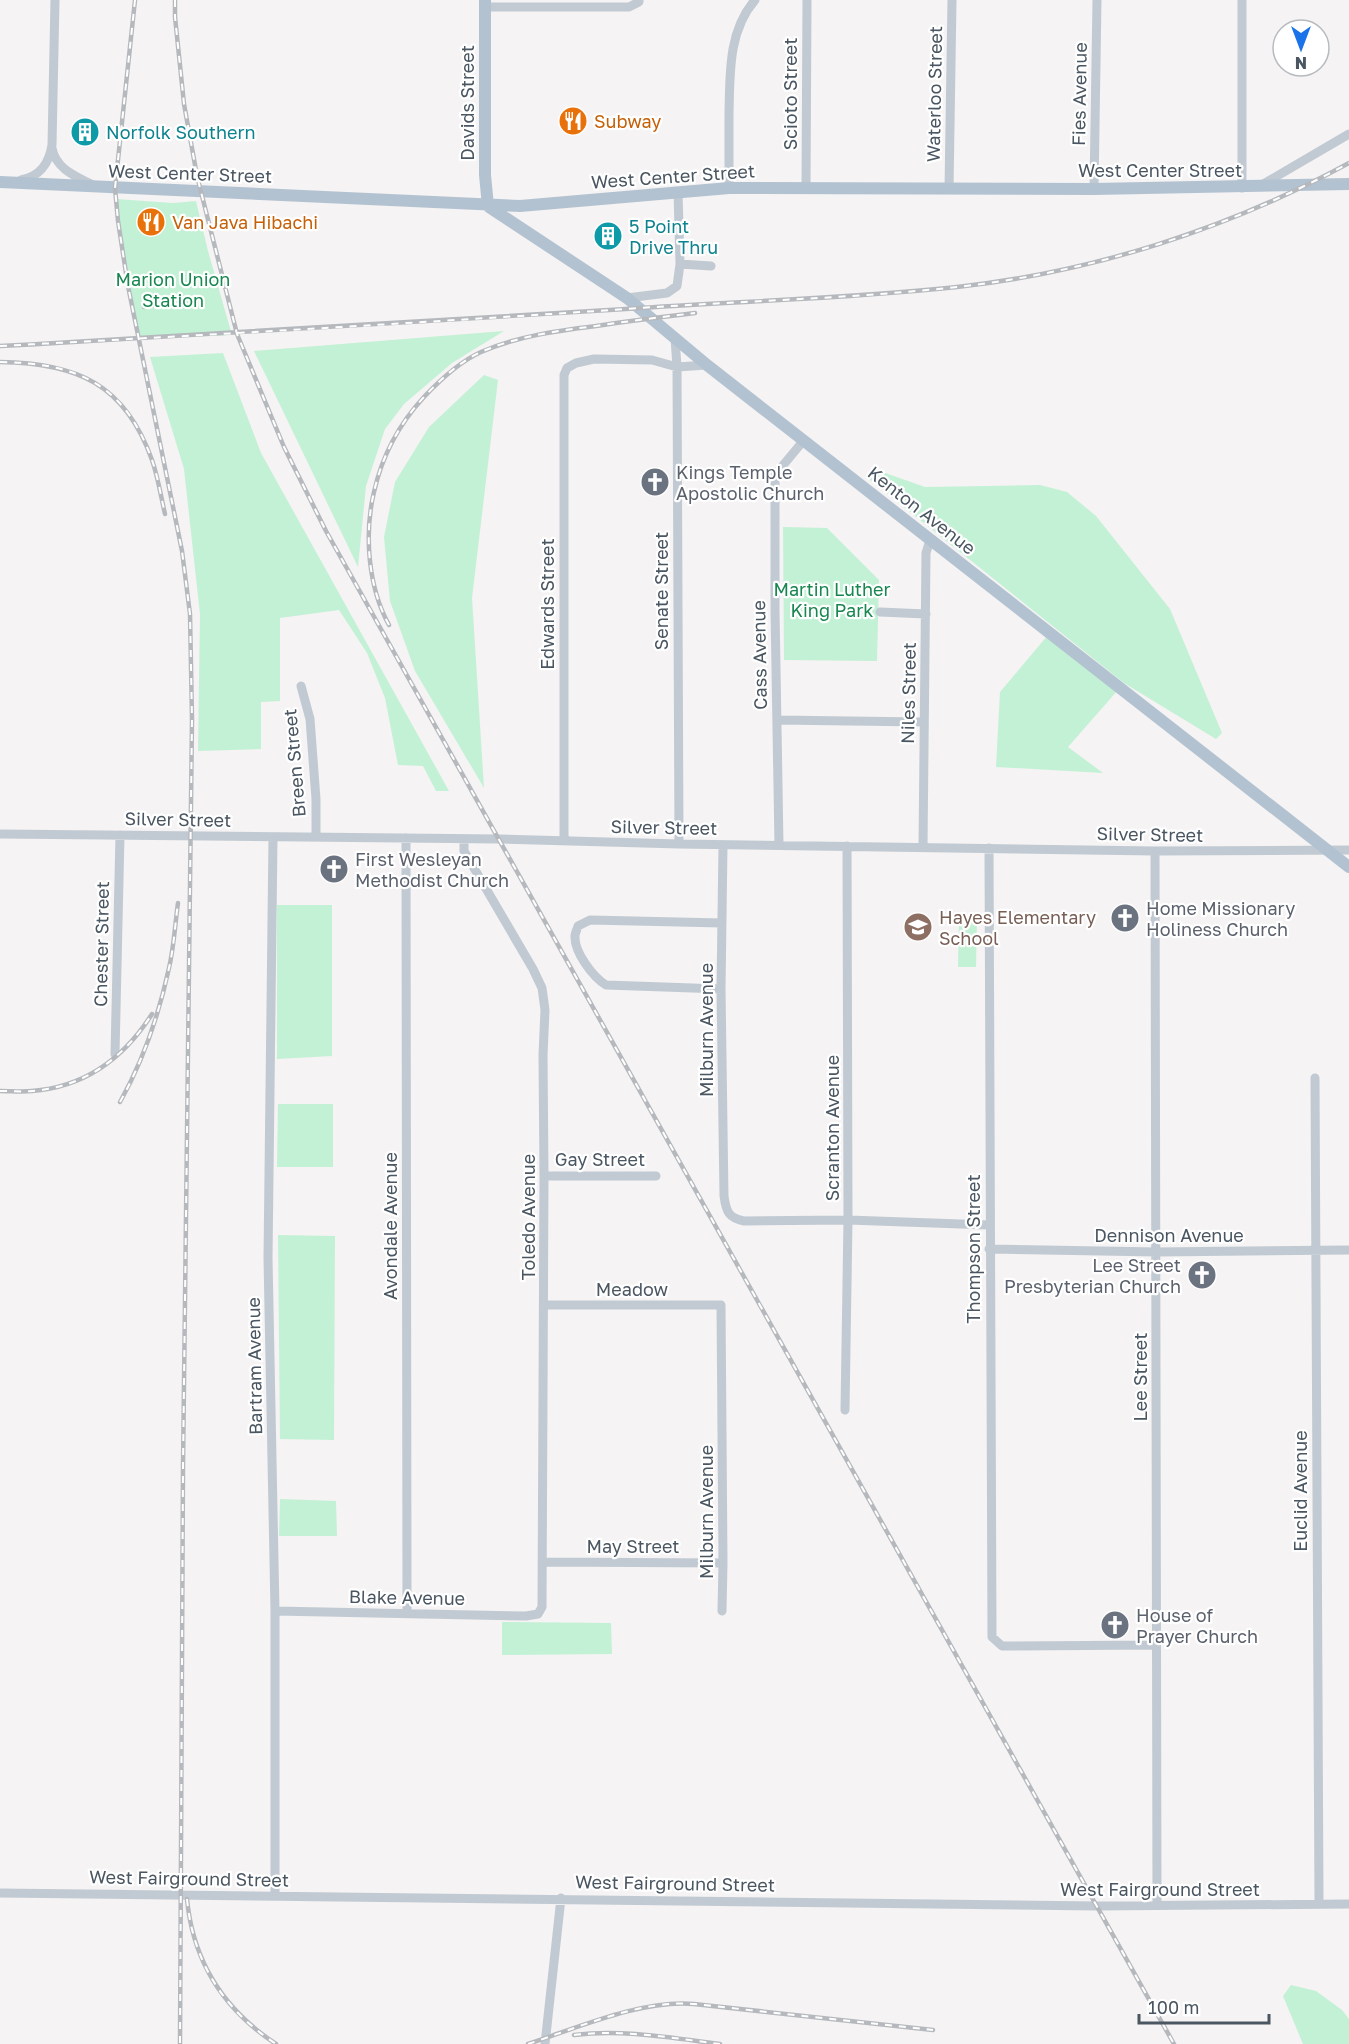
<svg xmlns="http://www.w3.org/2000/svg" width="1349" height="2044" viewBox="0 0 1349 2044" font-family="'Golos Text',sans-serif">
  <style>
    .green { fill: #c3f1d5 }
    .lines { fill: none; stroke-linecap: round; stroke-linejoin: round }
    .minor { stroke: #c1cad2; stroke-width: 9 }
    .major { stroke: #b3c2d1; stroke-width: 12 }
    .rail-casing { stroke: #b5b8bd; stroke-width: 4.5 }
    .rail { stroke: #fff; stroke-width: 2; stroke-dasharray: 7; stroke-linecap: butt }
    .labels { text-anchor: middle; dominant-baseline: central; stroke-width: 4.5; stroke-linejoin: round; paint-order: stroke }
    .street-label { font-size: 18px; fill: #4a5661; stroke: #fff }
    .food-label { font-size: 18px; fill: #c56008; stroke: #fff; text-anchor: start }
    .culture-label { font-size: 18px; fill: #0d838f; stroke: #fff; text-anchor: start }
    .park-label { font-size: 18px; fill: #17864f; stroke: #fff }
    .worship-label { font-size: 18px; fill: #5b616d; stroke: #fff; text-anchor: start }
    .education-label { font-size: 18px; fill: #785e54; stroke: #fff; text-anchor: start }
  </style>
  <rect width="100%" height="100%" fill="#f5f3f3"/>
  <path class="green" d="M116,199L173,203L196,201L208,251L232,335L138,339L121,249Z
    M504,331L452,363L404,404L385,429L366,486L358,567L254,351Z
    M223,353L261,453L449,791H436L423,766L398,765L385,698L367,653L339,610L280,618V701L261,702V749L198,751L200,614L184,469L150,357Z
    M484,375L498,380L472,598L484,788L415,671L390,601L384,537L395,482L429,427Z
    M874,469L925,487L1040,485L1067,492L1096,516L1170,609L1222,733L1216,739L1124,683L865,476Z
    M783,527L827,528L879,580L877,661L784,660Z
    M1048,635L1118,690L1068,747L1103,773L996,767L1000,692Z
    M277,905H332V1056L277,1059Z
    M959,920H977L976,967H958Z
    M278,1104H333V1167H277Z
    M278,1235L335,1236L334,1440L280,1439Z
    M280,1499L336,1501L337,1536H279Z
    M502,1622L611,1623L612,1654L502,1655Z
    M1291,1985L1316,1991L1342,2010L1349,2019V2044H1303L1283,1996Z"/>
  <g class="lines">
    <path class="minor" d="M485,7H629L639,2V0
      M52,148C56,169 75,176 93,185
      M21,180C40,176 49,164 52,145L55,0
      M1260,186L1349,134
      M806,187L807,0
      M729,188C729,163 729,139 729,114C730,74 728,31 755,0
      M1242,188V0
      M949,189L952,0
      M1094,189L1097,0
      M678,192L680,264
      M627,298L667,293L677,286L680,264L711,266
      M675,338L677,367L679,844
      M880,612L926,614
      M301,686L310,719L316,799V837
      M777,720L923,722
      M0,834L499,839L679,844L1155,851L1349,850
      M273,837L268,1258L275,1611V1895
      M406,838L407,1613
      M564,840V375L567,368L576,363L594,359L652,360L677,367L707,365
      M723,845L721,989L724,1196C726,1212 729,1218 744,1221L848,1220L989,1225
      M779,845L775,610V475L804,440
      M923,847L926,553L930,540
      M989,848L992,1637L1002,1646L1156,1645
      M1155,851L1157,1904
      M721,989L606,985C593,977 574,952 575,936C575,933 577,930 578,926L590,920L722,923
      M115,1054L120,835
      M1315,1078L1319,1904
      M544,1176H656
      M989,1249L1157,1252L1349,1250
      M544,1305H721L723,1563L722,1611
      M845,1410L848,1220L847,846
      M542,1562L723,1563
      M275,1611L526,1616L538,1614L542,1607L544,1176L543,1055L545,1010L542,988L533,969L464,851V839
      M0,1893L1097,1906L1349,1904
      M545,2044L561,1898"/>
    <path class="major" d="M485,0V175L488,206
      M0,182L520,206L729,188L1094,189L1349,184
      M489,207L627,298L707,365L1349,867"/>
    <g class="rail-casing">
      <path id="rail" d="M135,0L115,188L118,221L128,286L182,551L190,614L192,719L183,1467L180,2044
        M175,0V17L184,104L197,176L237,334L284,447L326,531L1174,2044
        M144,307L157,305
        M0,346C209,335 418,323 626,309C737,301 847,299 957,287C1093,272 1228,229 1349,163
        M0,362C77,363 125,384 152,460C158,477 161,497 165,514
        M389,625C368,587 364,534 374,492C382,456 399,424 424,397C440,380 459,362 481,352C518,336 556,331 596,326C629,321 662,317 695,313
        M0,1091C11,1091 22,1092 32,1091C85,1087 124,1058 152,1014
        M120,1102C143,1061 159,1014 169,968C174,947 175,924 178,903
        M187,1899C193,1962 223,2009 276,2044
        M574,2035C623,2029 672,2038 720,2044
        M528,2044C577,2028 643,1999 694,2004L933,2030"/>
    </g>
    <use href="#rail" class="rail"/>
  </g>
  <defs>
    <g id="restaurant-disc" transform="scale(1.5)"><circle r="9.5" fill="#e8710a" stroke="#fff"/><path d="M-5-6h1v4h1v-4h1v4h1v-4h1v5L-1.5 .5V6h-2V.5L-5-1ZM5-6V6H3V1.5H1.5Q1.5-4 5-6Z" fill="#fff"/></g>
    <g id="building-disc" transform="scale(1.5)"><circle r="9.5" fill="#0f9aa8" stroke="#fff"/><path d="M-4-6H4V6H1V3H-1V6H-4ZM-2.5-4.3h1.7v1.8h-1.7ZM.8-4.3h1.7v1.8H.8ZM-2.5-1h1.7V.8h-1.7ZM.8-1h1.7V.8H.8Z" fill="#fff"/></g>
    <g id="church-disc" transform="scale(1.5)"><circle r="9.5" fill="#6b7280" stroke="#fff"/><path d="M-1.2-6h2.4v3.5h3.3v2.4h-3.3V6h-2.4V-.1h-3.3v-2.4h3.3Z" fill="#fff"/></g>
    <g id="school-disc" transform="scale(1.5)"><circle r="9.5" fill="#8d6e63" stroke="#fff"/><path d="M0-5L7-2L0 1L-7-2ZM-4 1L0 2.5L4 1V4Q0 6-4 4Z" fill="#fff"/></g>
  </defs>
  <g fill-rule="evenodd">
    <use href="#restaurant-disc" x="573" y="121"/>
    <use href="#building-disc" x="85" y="132"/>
    <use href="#restaurant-disc" x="151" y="222"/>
    <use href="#building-disc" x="608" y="236"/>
    <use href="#church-disc" x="655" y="482"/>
    <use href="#church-disc" x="334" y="869"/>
    <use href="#church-disc" x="1125" y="918"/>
    <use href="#school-disc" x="918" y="927"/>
    <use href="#church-disc" x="1202" y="1275"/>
    <use href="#church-disc" x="1115" y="1625"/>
  </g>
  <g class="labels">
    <g class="street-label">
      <text transform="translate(790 94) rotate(-90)">Scioto Street</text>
      <text transform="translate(934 94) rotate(-89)">Waterloo Street</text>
      <text transform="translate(1079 94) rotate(-89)">Fies Avenue</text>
      <text transform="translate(467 103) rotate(-90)">Davids Street</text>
      <text x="1160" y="170">West Center Street</text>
      <text transform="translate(190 173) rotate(2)">West Center Street</text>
      <text transform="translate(673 176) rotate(-4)">West Center Street</text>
      <text transform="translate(922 510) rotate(38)">Kenton Avenue</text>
      <text transform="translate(661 591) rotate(-90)">Senate Street</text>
      <text transform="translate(547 604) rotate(-90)">Edwards Street</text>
      <text transform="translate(759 655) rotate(-91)">Cass Avenue</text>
      <text transform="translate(908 693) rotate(-89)">Niles Street</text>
      <text transform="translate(294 763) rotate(-95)">Breen Street</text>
      <text transform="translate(178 819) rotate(1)">Silver Street</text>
      <text transform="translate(664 827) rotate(1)">Silver Street</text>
      <text transform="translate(1150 834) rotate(1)">Silver Street</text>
      <text transform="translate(101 944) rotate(-89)">Chester Street</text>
      <text transform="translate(706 1030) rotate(-90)">Milburn Avenue</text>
      <text transform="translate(832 1128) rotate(-90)">Scranton Avenue</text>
      <text x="600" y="1159">Gay Street</text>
      <text transform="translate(528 1217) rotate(-90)">Toledo Avenue</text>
      <text transform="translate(390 1226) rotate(-90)">Avondale Avenue</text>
      <text x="1169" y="1235">Dennison Avenue</text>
      <text transform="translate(973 1249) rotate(-90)">Thompson Street</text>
      <text x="632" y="1289">Meadow</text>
      <text transform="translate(254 1366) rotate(-91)">Bartram Avenue</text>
      <text transform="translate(1140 1377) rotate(-90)">Lee Street</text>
      <text transform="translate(1300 1491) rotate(-90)">Euclid Avenue</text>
      <text transform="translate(706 1512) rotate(-90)">Milburn Avenue</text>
      <text x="633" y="1546">May Street</text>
      <text transform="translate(407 1597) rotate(1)">Blake Avenue</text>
      <text transform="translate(189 1878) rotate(1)">West Fairground Street</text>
      <text transform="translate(675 1883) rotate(1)">West Fairground Street</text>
      <text x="1160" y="1889">West Fairground Street</text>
    </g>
    <g class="food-label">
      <text x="594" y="121">Subway</text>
      <text x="172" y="222">Van Java Hibachi</text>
    </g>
    <g class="culture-label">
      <text x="106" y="132">Norfolk Southern</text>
      <text x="629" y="226">5 Point<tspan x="629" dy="21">Drive Thru</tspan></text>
    </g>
    <g class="park-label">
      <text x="173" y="279">Marion Union<tspan x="173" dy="21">Station</tspan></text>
      <text x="832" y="589">Martin Luther<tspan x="832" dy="21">King Park</tspan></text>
    </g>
    <g class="worship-label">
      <text x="676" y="472">Kings Temple<tspan x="676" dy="21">Apostolic Church</tspan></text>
      <text x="355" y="859">First Wesleyan<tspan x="355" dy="21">Methodist Church</tspan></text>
      <text x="1146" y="908">Home Missionary<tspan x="1146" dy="21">Holiness Church</tspan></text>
      <text x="1181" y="1265" text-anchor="end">Lee Street<tspan x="1181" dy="21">Presbyterian Church</tspan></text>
      <text x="1136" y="1615">House of<tspan x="1136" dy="21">Prayer Church</tspan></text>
    </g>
    <g class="education-label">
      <text x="939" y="917">Hayes Elementary<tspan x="939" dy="21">School</tspan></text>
    </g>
  </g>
  <g transform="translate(1301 48) rotate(180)"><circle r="28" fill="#ffffff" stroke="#b7bbc0" stroke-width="1.5"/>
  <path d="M0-4.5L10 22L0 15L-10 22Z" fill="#1a73e8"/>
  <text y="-9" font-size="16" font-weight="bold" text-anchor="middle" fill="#4a5661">N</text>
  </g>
  <path d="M1139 2014v9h130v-9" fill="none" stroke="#4a5661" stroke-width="3"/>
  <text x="1148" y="2014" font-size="18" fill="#4a5661" stroke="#ffffff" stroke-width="4.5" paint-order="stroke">100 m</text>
</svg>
